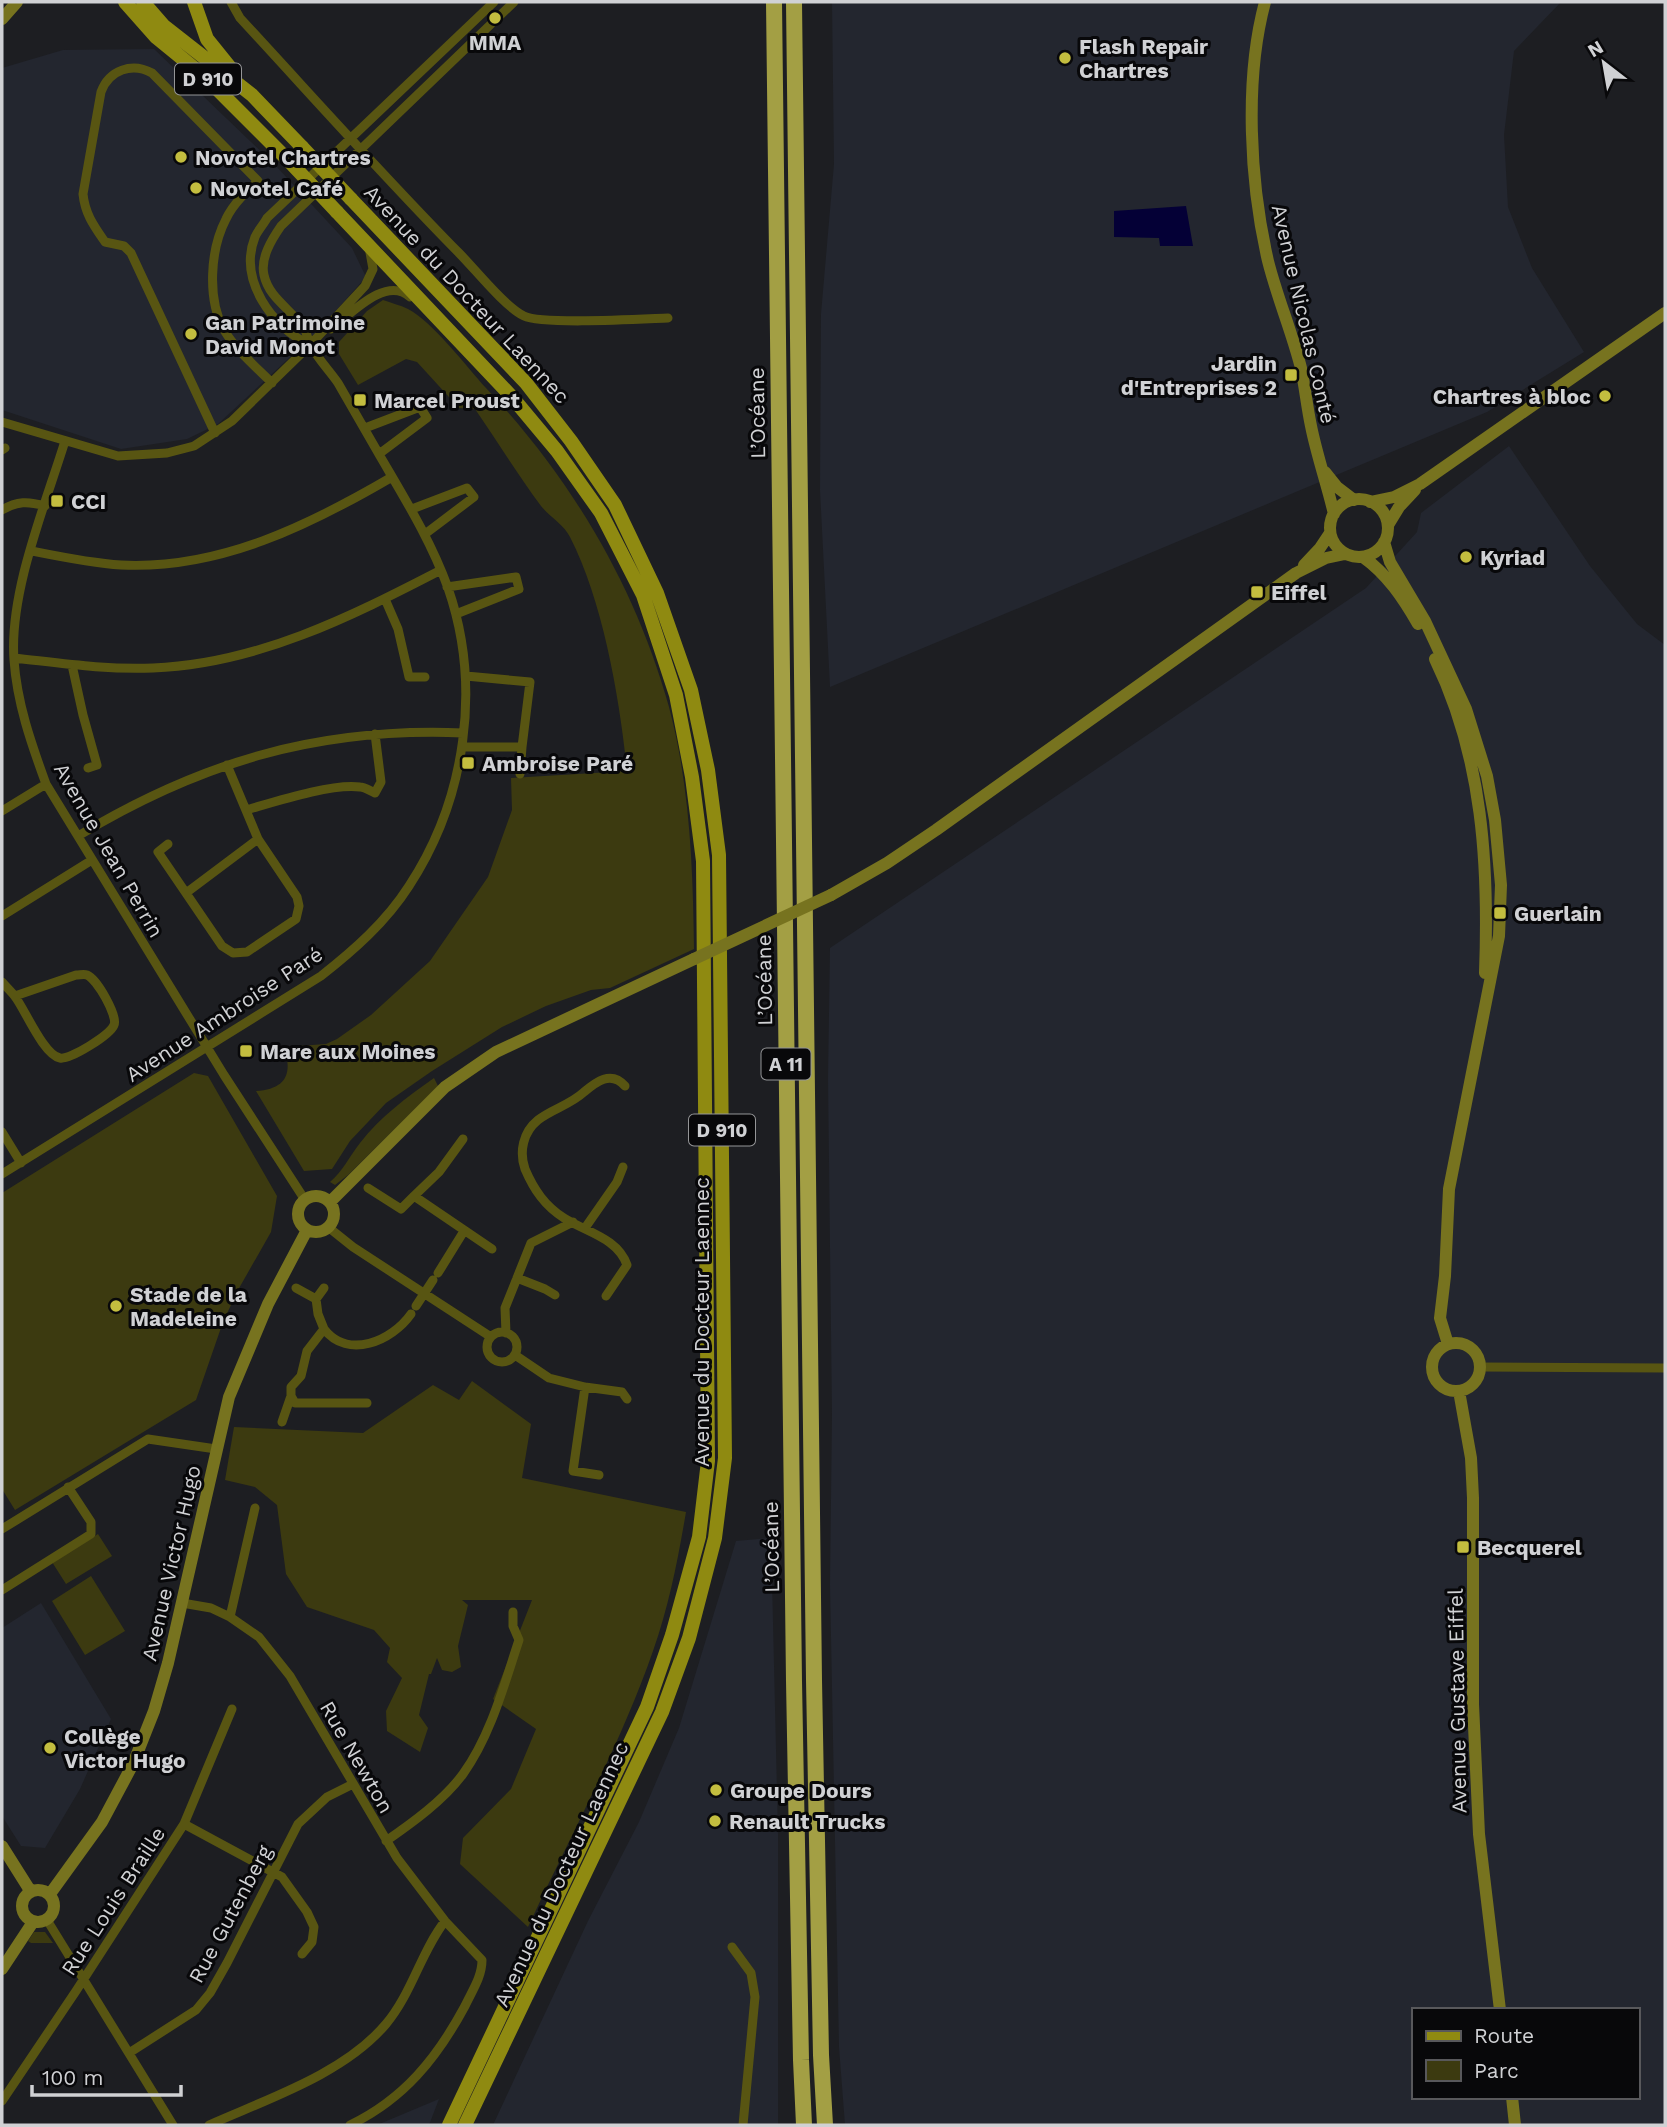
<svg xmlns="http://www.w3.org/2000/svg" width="1667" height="2127" viewBox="0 0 1667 2127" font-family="'Work Sans',sans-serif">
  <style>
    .built { fill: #23262f; fill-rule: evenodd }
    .green { fill: #3c3a10 }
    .water { fill: #040036 }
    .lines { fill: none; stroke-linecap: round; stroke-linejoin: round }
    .street { stroke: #585512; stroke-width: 9 }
    .secondary { stroke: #77731f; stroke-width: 12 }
    .primary { stroke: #8f8a11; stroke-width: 14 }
    .highway { stroke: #a39f44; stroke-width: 16 }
    .secondary-bridge { stroke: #77731f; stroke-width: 12 }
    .primary-bridge { stroke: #8f8a11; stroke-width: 14 }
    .poi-dot { fill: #c3bd3f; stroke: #08080a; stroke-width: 2.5 }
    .labels { text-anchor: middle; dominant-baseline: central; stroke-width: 6; stroke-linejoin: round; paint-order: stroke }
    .shield { fill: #08080a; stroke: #949597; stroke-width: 2 }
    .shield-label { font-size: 19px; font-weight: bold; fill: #d0d1d4 }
    .poi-label { font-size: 21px; font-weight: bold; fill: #d0d1d4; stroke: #08080a; text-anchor: start }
    .street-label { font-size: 21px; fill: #d0d1d4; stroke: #08080a }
  </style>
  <rect width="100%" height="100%" fill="#1d1e22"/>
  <path class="built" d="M832,2H1561L1514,51L1504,135L1508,207L1532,268L1584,352L1487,412L830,687L820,490L821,314L834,164Z
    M154,49L275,165L352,248L366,277L315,334L218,424L187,439L121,449L2,410V68L63,50Z
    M1509,446L1590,566L1637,624L1665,645V2125H845L839,2047L830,1585L832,1414L828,1078L830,948L1366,588L1417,532L1421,513ZM1413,2010H1637V2097H1413Z
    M771,1538L778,1834V2125H493L588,1921L639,1822L679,1728L736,1541Z
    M41,1603L111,1719L80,1789L45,1848L21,1846L2,1816V1628Z
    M439,2099L429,2125H377Z"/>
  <path class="green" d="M383,300C391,303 400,305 408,309C433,322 466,366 486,388C571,478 636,587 669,707C690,786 693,868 694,949L610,988L591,990L546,1006L502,1027L432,1071L386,1103L350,1141L332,1169L304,1171L256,1091C286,1089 293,1074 284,1047L326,1044L337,1039L371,1015L430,961L488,877L512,810L511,778L627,771C620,700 603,601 570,537C564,525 550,517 541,506C518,475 497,441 475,409L459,408L417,362L406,359L358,385L339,354V342L367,311Z
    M194,1073L208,1076L277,1196L271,1232L238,1290L223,1322L196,1400L15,1510L2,1489V1193Z
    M434,1078L438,1086L348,1175L335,1185L330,1182C343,1171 349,1157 360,1143C380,1117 407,1097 434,1078Z
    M472,1381L531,1424L522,1478L686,1512C678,1559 669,1606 653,1651C620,1746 570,1836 528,1927L460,1864L463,1838L511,1789L536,1729L493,1699L532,1600H462L468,1605L458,1646L461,1667L452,1672L442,1670L437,1658L431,1674H429L419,1715L428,1728L420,1752L387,1731L386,1711L402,1678L387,1662L390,1648L374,1630L307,1607L286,1574L277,1505L255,1487L225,1480L234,1427L363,1433L433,1385L459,1400Z
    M98,1534L112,1556L66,1584L52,1562Z
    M91,1576L125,1631L85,1655L52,1601Z
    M34,1932H45L53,1943H31L28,1941Z"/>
  <path class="water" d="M1186,206L1193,246H1160L1159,238L1114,237V211Z"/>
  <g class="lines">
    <path class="street" d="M231,2L240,18C313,97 384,177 459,253C475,269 505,307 524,316C542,325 642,319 668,318
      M331,329C351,314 386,275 410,297
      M310,345C272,327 238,280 255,237C258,230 264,224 267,218L494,2
      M2,422L118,456L167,453L194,446L232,421L310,345L365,286L373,269L369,247
      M365,428L420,407L427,418L379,454
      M215,433L131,253L124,246L105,242C94,226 85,214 83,194L101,92C109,70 132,62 152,73L258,181C246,192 233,204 226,219C210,250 207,299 224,330C236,350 256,367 272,383
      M65,441C45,506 9,592 14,660C17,703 31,743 46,784L224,1075L305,1200
      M2,450L5,448
      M412,509L467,488L474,497L425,534
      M2,510C17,501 28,501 45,506
      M32,551C62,557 91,563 121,565C219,570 310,525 392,477
      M447,587L516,577L519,589L456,614
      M385,599L398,629L409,677H425
      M14,658C60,663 106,670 153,668C257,664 350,617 441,570
      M72,665L83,715L97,765L88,768
      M462,747H522L530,682L466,676
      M520,774L522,747
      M246,810C274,802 332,783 360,787C365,787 370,791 375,793L381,782L375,734
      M2,811L46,784
      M78,836C201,762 319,727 463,733
      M168,844L158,852L222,946L233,953L247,952L296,919L299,906L297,897L258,839L227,765
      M186,893L258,839
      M2,916L92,860
      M2,982C7,988 12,992 16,998C26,1012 44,1055 60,1058C70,1060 110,1035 114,1025C118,1016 97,979 87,975C84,974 80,975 76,975L15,996
      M2,1132L21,1163
      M463,1139L439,1172L414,1196L492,1249
      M2,1174L321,976C354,950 386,922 409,886C466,799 482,686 448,588C431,541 405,499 380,456C366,432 352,407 338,383C329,370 317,358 310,344C308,340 307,334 305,330C293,310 269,299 264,275C260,258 272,239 281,226L514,2
      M368,1188L401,1209L414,1196
      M328,1227L353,1247L491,1337
      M585,1228L617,1182L623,1167
      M438,1273L464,1231
      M517,1278L545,1289L555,1295
      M296,1288L316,1299
      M606,1296L627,1265C618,1238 586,1232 564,1218C545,1206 534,1190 525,1169C519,1152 523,1132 538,1120C552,1109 570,1105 584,1092C596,1082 611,1070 625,1086
      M416,1306L433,1280
      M324,1329L318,1314L316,1299L324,1288
      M487 1347a15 15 0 1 1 30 0a15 15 0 1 1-30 0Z
      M506,1333L505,1308L531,1243L573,1222
      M515,1355L549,1378L585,1387L622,1392L627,1399
      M1481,1367L1665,1368
      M585,1387L573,1471L599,1475
      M367,1403H295L291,1396V1387L301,1376L307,1351L324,1329C348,1360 392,1341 411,1314
      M282,1422L291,1396
      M2,1529L148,1439L216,1449
      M2,1590L91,1534V1522L68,1487
      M182,1603L211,1608L230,1617L259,1637L290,1676L397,1858L445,1921L482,1960C482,1977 472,1991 465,2006C437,2058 404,2099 350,2125
      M230,1617L255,1508
      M184,1824L282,1877L307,1912L314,1927L312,1942L302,1954
      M386,1841C412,1823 444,1800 463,1774C491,1735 504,1685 519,1640L513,1626V1612
      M47,1920L173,2125
      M732,1947L751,1973L755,1997L743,2125
      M129,2053L196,2010L210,1993L227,1963L298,1824L327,1797L353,1784
      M2,2101L76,1991L184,1824L232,1709
      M209,2125C267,2099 344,2074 386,2024C412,1993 421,1952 445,1921"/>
    <path class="secondary" d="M1265,2C1244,80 1250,183 1268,261C1277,297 1292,332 1301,368C1305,387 1307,407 1311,426C1317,456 1327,484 1334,514
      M2,19L17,2
      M1325,472L1337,487L1354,500
      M1330 528a29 29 0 1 1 58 0a29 29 0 1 1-58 0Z
      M1370,502L1394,497L1420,484L1665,313
      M1388,525L1399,507L1415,490
      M1384,542L1390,562L1425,621L1466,709L1487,776L1495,820L1501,885L1499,936L1449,1189L1445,1276L1440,1318L1448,1344
      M1363,557C1387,574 1403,598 1418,624
      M1304,565L1320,548L1330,533
      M1435,659C1483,757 1489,866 1485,973
      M831,895L887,863L936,830L1296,573L1326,558L1345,554
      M298 1214a18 18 0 1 1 36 0a18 18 0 1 1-36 0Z
      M330,1202L445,1087L496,1052L694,959
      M1432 1367a24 24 0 1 1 48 0a24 24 0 1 1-48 0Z
      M1459,1391L1471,1458L1473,1498V1704L1479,1834L1500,2010
      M2,1846L31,1892
      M22 1906a16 16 0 1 1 32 0a16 16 0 1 1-32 0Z
      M50,1894L102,1822L133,1764L154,1711L168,1663L229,1397L268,1304L307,1230
      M2,1969L33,1922
      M1512,2097L1515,2125"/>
    <path class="primary" d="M125,2L156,37L205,77L288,160
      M143,2L164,26L252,95L302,147
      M194,2L207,39L232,70
      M351,199L526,383L571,441L615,505L657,593L691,690L708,770L719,855L725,1458L715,1538L689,1638L662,1712L465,2125
      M337,212L512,397L557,451L601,513L643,595L676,695L692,777L703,861L708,1461L699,1537L672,1635L647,1707L449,2125"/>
    <path class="highway" d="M774,2L794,1681L801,2060L804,2125
      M794,2L814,1680L821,2055L825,2125"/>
    <path class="secondary-bridge" d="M694,959L831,895"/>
    <path class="primary-bridge" d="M302,147L351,199
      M288,160L337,212"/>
  </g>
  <g class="poi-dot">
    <circle cx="495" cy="18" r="7"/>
    <circle cx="1065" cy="58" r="7"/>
    <circle cx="181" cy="157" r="7"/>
    <circle cx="196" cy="188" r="7"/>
    <circle cx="191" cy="334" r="7"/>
    <rect x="1284" y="368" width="14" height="14" rx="3.5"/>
    <circle cx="1605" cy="396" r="7"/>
    <rect x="353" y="393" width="14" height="14" rx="3.5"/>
    <rect x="50" y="494" width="14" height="14" rx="3.5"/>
    <circle cx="1466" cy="557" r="7"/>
    <rect x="1250" y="585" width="14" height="14" rx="3.5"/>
    <rect x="461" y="756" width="14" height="14" rx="3.5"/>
    <rect x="1493" y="906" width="14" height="14" rx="3.5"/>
    <rect x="239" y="1044" width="14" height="14" rx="3.5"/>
    <circle cx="116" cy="1306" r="7"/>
    <rect x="1456" y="1540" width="14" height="14" rx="3.5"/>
    <circle cx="50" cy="1748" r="7"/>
    <circle cx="716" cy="1790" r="7"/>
    <circle cx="715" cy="1821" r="7"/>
  </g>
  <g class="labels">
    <g class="shield">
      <rect x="175" y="63.5" width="66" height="31" rx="5"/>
      <rect x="761.5" y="1048.5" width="49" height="31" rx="5"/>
      <rect x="689" y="1114.5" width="66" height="31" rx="5"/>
    </g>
    <g class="shield-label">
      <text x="208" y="79">D 910</text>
      <text x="786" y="1064">A 11</text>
      <text x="722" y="1130">D 910</text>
    </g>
    <g class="poi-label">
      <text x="495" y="42" text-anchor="middle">MMA</text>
      <text x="1079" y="46">Flash Repair<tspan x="1079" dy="24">Chartres</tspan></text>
      <text x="195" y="157">Novotel Chartres</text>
      <text x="210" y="188">Novotel Café</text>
      <text x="205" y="322">Gan Patrimoine<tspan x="205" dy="24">David Monot</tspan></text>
      <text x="1277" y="363" text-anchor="end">Jardin<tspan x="1277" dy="24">d'Entreprises 2</tspan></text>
      <text x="1591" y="396" text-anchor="end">Chartres à bloc</text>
      <text x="374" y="400">Marcel Proust</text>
      <text x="71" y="501">CCI</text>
      <text x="1480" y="557">Kyriad</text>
      <text x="1271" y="592">Eiffel</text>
      <text x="482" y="763">Ambroise Paré</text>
      <text x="1514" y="913">Guerlain</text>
      <text x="260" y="1051">Mare aux Moines</text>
      <text x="130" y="1294">Stade de la<tspan x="130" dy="24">Madeleine</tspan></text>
      <text x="1477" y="1547">Becquerel</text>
      <text x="64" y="1736">Collège<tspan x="64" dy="24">Victor Hugo</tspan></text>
      <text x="730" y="1790">Groupe Dours</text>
      <text x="729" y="1821">Renault Trucks</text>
    </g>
    <g class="street-label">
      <text transform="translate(467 294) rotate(47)">Avenue du Docteur Laennec</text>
      <text transform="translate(1304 314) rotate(77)">Avenue Nicolas Conté</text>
      <text transform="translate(757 413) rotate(-91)">L’Océane</text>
      <text transform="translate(109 850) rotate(60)">Avenue Jean Perrin</text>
      <text transform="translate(764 980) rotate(-91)">L’Océane</text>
      <text transform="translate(224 1014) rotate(-33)">Avenue Ambroise Paré</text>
      <text transform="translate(701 1322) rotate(-90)">Avenue du Docteur Laennec</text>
      <text transform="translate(771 1547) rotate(-91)">L’Océane</text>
      <text transform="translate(171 1563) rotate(-77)">Avenue Victor Hugo</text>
      <text transform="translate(1457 1701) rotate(-91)">Avenue Gustave Eiffel</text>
      <text transform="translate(357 1757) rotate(60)">Rue Newton</text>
      <text transform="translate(561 1874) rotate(-65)">Avenue du Docteur Laennec</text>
      <text transform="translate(113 1901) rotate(-57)">Rue Louis Braille</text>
      <text transform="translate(230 1914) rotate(-62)">Rue Gutenberg</text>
    </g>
  </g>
  <rect width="1667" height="2127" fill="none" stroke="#d0d1d4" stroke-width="7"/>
  <rect x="1412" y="2008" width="228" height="91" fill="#08080a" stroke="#58585b" stroke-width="2"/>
  <rect x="1426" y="2031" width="35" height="10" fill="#8f8a11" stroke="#58585b" stroke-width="2"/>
  <text x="1474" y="2043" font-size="21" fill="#d0d1d4">Route</text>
  <rect x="1426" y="2060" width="35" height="21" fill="#3c3a10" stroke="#58585b" stroke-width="2"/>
  <text x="1474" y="2078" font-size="21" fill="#d0d1d4">Parc</text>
  <g transform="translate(1604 63) rotate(329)" stroke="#08080a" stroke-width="5" paint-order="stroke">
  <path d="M0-5L12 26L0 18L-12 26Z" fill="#d0d1d4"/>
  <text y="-10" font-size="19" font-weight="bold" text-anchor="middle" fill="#d0d1d4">N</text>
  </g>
  <path d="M32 2085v10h149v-10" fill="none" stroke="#d0d1d4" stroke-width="3.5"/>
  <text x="42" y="2085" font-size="21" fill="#d0d1d4" stroke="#08080a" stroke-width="5" paint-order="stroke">100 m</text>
</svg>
